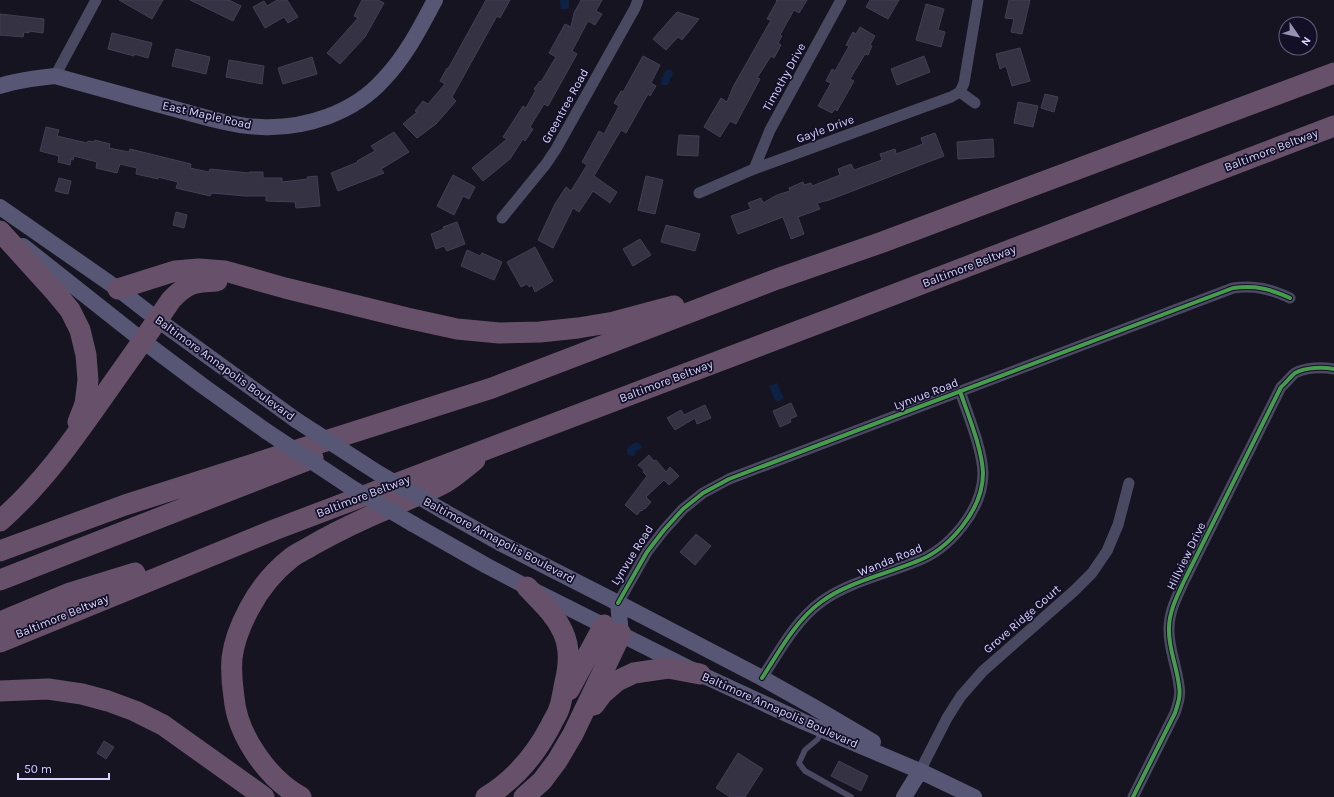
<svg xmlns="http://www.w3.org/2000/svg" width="1334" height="797" viewBox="0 0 1334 797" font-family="Karla,sans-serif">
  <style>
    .water { fill: #0d2144 }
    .building { fill: #343243; stroke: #433f54 }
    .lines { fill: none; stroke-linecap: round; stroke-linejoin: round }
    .lane { stroke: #4a4962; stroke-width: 5.5 }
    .street { stroke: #4a4962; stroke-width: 11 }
    .secondary { stroke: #575674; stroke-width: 16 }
    .highway { stroke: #67516a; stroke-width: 21 }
    .secondary-bridge { stroke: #575674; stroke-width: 16 }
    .cycleway-casing { stroke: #130f26; stroke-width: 6 }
    .cycleway { stroke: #469c4c; stroke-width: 4 }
    .labels { text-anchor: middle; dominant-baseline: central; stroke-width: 3.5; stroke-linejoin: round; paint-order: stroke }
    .street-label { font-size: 12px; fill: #d9d4ff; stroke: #130f26 }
  </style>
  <rect width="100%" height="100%" fill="#161421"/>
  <path class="water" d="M560,0H569V8L567,9H561Z
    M669,69L672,71L673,74L670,79L669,83L667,85H662L661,79L666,70Z
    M777,383L784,399L776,402L769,386Z
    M637,442L642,446V448L636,451L635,455L633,456L628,455L627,450L630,445Z"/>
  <path class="building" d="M119,0H163L152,19Z
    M190,0H229L241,6L233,21Z
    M277,0H287L298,17L288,23L284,17L265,28L253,7L264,1L267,6Z
    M362,0H378L384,3L365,37L340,64L327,53L358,18L354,16Z
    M486,0H510L500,18L497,16L452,97L456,101L436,124L417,138L403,124L417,112L415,111L423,101L428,104L445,84L440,81L447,68L448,69Z
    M581,0H602L596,11L602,14L595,25L588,21L572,51L577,54L548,106L544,104L530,127L533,129L525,141L523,139L510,159L483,181L472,168L507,139L503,137L523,106L526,108L536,90L534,89L540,81L541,82L556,57L549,53L565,24L571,27L574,13Z
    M776,0H807L799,13L794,10L780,35L782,36L778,43L781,45L774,58L771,56L757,78L760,79L736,124L730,121L720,137L704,127L721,98L727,102L733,87L771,20L767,19L777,1Z
    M870,0H899L888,19L866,7Z
    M1009,0H1030L1022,34L1011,32L1014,19L1005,18Z
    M926,4L944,9L938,30L945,32L941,47L916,40Z
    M677,12L699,19L682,40L678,37L666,50L653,39Z
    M0,14L44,19L43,33L29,31V33L24,32L23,37L0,35Z
    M860,27L875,36L870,45L872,46L868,55L865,54L850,79L854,81L837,111L835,109L832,113L818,106L831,83L826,81L832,69L835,71L849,46L846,45L853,32L856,34Z
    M112,33L152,43L148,58L134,54V56L108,49Z
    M1020,48L1030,81L1012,86L1006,66L1000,69L996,54Z
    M176,49L210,57L206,74L172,66Z
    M643,56L660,65L651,83L656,86L650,96L648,94L626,133L621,130L594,176L617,192L610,203L593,191L579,212L573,208L553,248L538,240L555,204L566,187L571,191L587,165L582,162L599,131L604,134L619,106L614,103L621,91L623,92Z
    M924,56L930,72L897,85L891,69Z
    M312,57L317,74L283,84L278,68Z
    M229,60L264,66L262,84L226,77Z
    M1045,94L1058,97L1054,112L1041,108Z
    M1018,102L1038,106L1033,127L1014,123Z
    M46,127L59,130L57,136L87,143L88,141L94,142L95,140L110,144L109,148L129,152L130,149L191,164L190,168L209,172L210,169L249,173V172H263V178H282V182L308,179L307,177L317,176L320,206L296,208L295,202L266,201V196H245L212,193L210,196L176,188L178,182L158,177V179L136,174L137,168L120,164L117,173L96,168L97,162L74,156L73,160L71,159L70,165L58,162L59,156L40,151Z
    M394,132L409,152L381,169L384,173L338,191L331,173L358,162L357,161L375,151L371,146Z
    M935,133L944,156L829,200L817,203L820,209L798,217L804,234L791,239L783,217L738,234L731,216L751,209L748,203L761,198L763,203L777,195L790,191L789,188L803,182L804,185L811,183L812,186L840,175L838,169L851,164L854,170L882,160L880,154L895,149L896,154L923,144L921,138Z
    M679,135L699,136L698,156L677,155Z
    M993,139L994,157L958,159L957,142Z
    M453,175L475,187L469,199L463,196L454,215L437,206Z
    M646,176L663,180L655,214L638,210Z
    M59,178L71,181L68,194L55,191Z
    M176,212L187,215L184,228L173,225Z
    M457,222L465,244L447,251L444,246L436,249L431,234L444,229L443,227Z
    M666,225L700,234L695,251L661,242Z
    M640,239L651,255L633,266L623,249Z
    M535,247L553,281L535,292L532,285L529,287L527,284L521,287L507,262Z
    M467,250L480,256L482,253L502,262L494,280L461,266Z
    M791,403L797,416L790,419L791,422L780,427L773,411Z
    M705,405L711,418L697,424L695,418L675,430L667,418L681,410L684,415Z
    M649,455L654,461L656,460L666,472L670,467L679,476L669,485L664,480L646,497L651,502L645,509L644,508L642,511L641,510L637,515L625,505L647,476L643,472L644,470L638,465Z
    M696,534L711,546L695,565L680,552Z
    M104,741L114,747L106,759L97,753Z
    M738,753L763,769L745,797H730L716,788Z
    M839,761L868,776L861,791L831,776Z"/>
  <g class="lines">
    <path class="lane" d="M821,730L818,739L805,750L799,763L805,771L851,797"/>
    <path class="street" d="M55,76L96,0
      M960,92L975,103
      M754,169L770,130L841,0
      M699,193L754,169L951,97L960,92L964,83L978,0
      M502,218L546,164L556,149L635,8L638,0
      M618,603L647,552L664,530L683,509L703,493L729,479L1233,288C1256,285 1270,289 1290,298
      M762,678C779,652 795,621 821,602C846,583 886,574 915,562C949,550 983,510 983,473C982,448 968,415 960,391
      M920,771L947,718L961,696L983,671L1074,591L1092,573L1107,551L1118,525L1129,483
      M1133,797L1175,713C1178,704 1181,695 1179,686C1177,666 1168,648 1169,628C1169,611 1178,594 1185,579L1281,387C1286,383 1290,377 1295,373C1306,367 1323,367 1334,369"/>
    <path class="secondary" d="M0,86C18,80 36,78 55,76C90,86 125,95 160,105C191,113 229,126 261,127C305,129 354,113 384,79C406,56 420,28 435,0
      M0,207L118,289L158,320L296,420
      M23,246L143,341L203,386L266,431
      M445,512L500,543L618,603L762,678L812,706L873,742
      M413,524L487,566L527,587L700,674L804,722L920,771L974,797
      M618,603L621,634
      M904,797L920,771"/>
    <path class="highway" d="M0,231L56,293L70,310L80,330L86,355L88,380L85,404L78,422
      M118,289L175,271L199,269L225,271L285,288L407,318L457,329L499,333L540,332L578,328L614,322L674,306
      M0,521C41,485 70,444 101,400C124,367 148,334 171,300C187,283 194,282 217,281
      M0,551L125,505L492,388L777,279L880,243L1334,73
      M0,580L313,458
      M0,622L70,593L135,573
      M0,642L274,530L898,293L1334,126
      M569,690L604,625
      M0,691L48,689L82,694L108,701L135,711L163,725L264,797
      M594,705L602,694L617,681L634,673L668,668L700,674
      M301,797C268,779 237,735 234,697C232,684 231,671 232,658C234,641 241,624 249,609C259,590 273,572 291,558C297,553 305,550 311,546C339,530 367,517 396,505C412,497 430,491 446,482C456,476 465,468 475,460
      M486,797C514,780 536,754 551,725C553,720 557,715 559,709C562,701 563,691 565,682C569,666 570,647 563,632C555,614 540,601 527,587
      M524,797L542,781L557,761L573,734L621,634"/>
    <path class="secondary-bridge" d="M296,420L378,473L445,512
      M266,431L352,488L413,524"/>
    <g class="cycleway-casing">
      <path id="cycleway" d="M618,603L647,552L664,530L683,509L703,493L729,479L1233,288C1256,285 1270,289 1290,298
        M762,678C779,652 795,621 821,602C846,583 886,574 915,562C949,550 983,510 983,473C982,448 968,415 960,391
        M1133,797L1175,713C1178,704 1181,695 1179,686C1177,666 1168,648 1169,628C1169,611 1178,594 1185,579L1281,387C1286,383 1290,377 1295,373C1306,367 1323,367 1334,369"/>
    </g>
    <use href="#cycleway" class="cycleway"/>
  </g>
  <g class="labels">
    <g class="street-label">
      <text transform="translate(784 77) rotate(-61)">Timothy Drive</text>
      <text transform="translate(565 106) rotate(-61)">Greentree Road</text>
      <text transform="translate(207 115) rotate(13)">East Maple Road</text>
      <text transform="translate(825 129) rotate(-20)">Gayle Drive</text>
      <text transform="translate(1271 150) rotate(-21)">Baltimore Beltway</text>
      <text transform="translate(969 266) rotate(-21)">Baltimore Beltway</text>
      <text transform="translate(225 368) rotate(36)">Baltimore Annapolis Boulevard</text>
      <text transform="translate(666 381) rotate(-21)">Baltimore Beltway</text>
      <text transform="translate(926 394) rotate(-21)">Lynvue Road</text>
      <text transform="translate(363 496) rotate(-21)">Baltimore Beltway</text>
      <text transform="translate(499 540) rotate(28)">Baltimore Annapolis Boulevard</text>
      <text transform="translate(632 555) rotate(-58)">Lynvue Road</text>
      <text transform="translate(1186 556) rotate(-64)">Hillview Drive</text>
      <text transform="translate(890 560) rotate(-22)">Wanda Road</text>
      <text transform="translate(62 616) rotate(-22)">Baltimore Beltway</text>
      <text transform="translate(1022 619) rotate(-41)">Grove Ridge Court</text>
      <text transform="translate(780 710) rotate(24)">Baltimore Annapolis Boulevard</text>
    </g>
  </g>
  <g transform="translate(1298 36) rotate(124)"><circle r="19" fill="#130f26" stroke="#625e7d"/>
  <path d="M0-3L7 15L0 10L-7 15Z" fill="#9591b1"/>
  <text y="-6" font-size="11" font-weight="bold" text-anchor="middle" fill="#d9d4ff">N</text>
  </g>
  <path d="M18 773v6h91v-6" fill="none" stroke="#d9d4ff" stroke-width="2"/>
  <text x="24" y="773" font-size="12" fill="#d9d4ff" stroke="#130f26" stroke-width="3" paint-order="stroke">50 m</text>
</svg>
